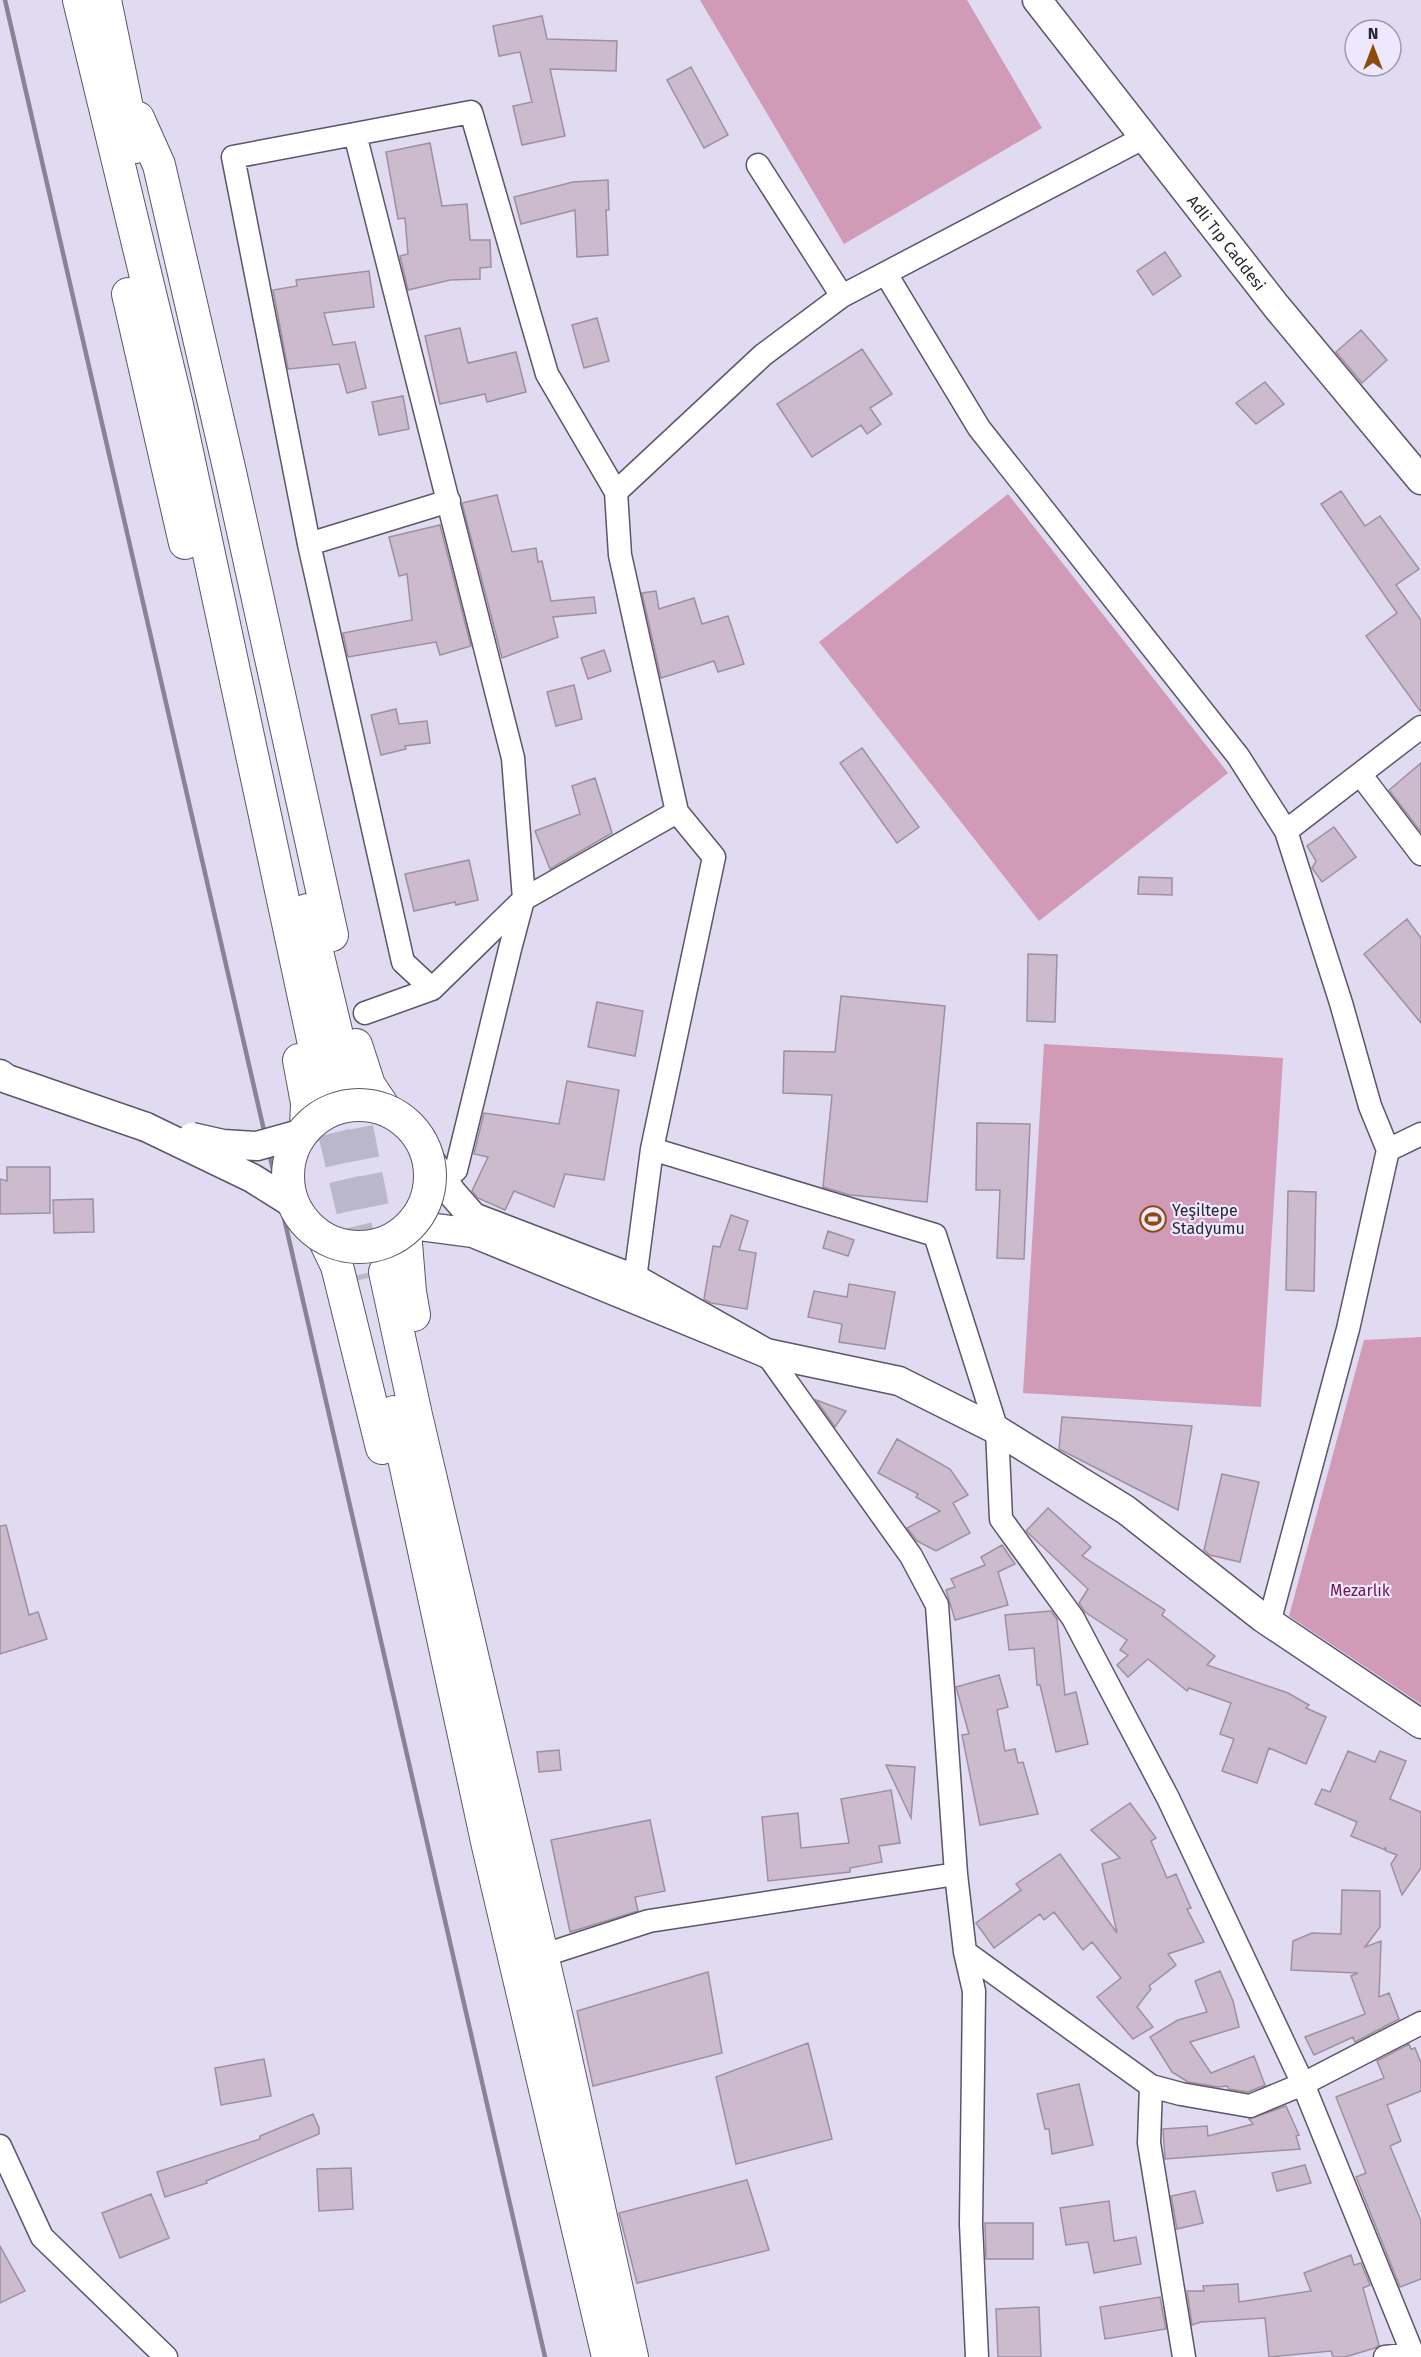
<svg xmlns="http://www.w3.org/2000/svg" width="1421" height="2357" viewBox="0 0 1421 2357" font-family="'Fira Sans',sans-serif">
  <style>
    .green { fill: #d19ab7 }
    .building { fill: #cbbbcd; stroke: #9e8fa1; stroke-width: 1.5 }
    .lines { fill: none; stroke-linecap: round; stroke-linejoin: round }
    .secondary-tunnel { stroke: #bbb7ca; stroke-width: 32; stroke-dasharray: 32 16; stroke-linecap: butt }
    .minor-casing { stroke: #5b5669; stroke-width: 25 }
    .tertiary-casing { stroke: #5b5669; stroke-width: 31 }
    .secondary-casing { stroke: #5b5669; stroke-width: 34 }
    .minor { stroke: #fff; stroke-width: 22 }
    .tertiary { stroke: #fff; stroke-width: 28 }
    .secondary { stroke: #fff; stroke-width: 32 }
    .rail { stroke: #888494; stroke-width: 4.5 }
    .tertiary-bridge-casing { stroke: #5b5669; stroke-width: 31; stroke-linecap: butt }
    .secondary-bridge-casing { stroke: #5b5669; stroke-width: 34; stroke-linecap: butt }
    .tertiary-bridge { stroke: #fff; stroke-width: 28 }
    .secondary-bridge { stroke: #fff; stroke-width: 32 }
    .labels { text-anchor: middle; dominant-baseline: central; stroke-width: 4.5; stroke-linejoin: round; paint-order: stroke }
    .street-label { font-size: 16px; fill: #292730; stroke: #ede8fe }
    .poi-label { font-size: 16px; fill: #292730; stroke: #ede8fe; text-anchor: start }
    .park-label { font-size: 16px; fill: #6e144f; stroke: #ede8fe }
  </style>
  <rect width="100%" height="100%" fill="#e0dbf1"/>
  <path class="green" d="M700,0H967L1042,128L844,244Z
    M1008,494L1228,773L1039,921L819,642Z
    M1044,1044L1283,1058L1261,1407L1023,1393Z
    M1421,1337V1704L1289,1616L1364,1340Z"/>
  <path class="building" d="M542,16L547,39L617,41L616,71L550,69L565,136L522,145L513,106L532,102L520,52L499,56L493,26Z
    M691,67L728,135L704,148L667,80Z
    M430,143L442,206L467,204L470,240H490L491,267L480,268V279L450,280L408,290L400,256L408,254L405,218L398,219L386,152Z
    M608,180L609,210H606L608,255L577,257L575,210L521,224L514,197L573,182Z
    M1165,252L1181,276L1153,295L1137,271Z
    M369,271L374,307L324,313L333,345L355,342L366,388L347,393L339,364L288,369L273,290L297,286L296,280Z
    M597,318L609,361L584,368L572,325Z
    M460,328L468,363L516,352L526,392L487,402L485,394L440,404L425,336Z
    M1361,330L1387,360L1362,383L1336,352Z
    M862,349L892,394L870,408L881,424L867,434L861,425L812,457L777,404Z
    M1265,382L1284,404L1256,424L1236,403Z
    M403,396L409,429L379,435L372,402Z
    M1341,491L1365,526L1380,516L1419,569L1396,585L1421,620V712L1366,636L1397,613L1321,504Z
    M497,495L512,552L536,548L538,562L542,561L551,601L594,597L596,613L553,617L558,637L502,658L462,503Z
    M440,525L471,646L440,655L436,642L348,657L343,633L412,620L407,574L399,576L389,537Z
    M656,591L659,609L694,598L702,624L728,616L744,664L718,672L714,661L661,678L642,593Z
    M604,650L611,671L588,679L581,658Z
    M574,685L582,719L556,726L547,692Z
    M396,709L399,724L427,721L430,743L405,746L406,749L381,755L371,715Z
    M862,748L919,827L897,843L840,763Z
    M1421,763V832L1389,790Z
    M595,778L612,833L550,869L535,831L580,814L572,786Z
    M1334,827L1356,857L1322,882L1312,868L1316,861L1307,846Z
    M469,860L478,900L456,905L455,902L414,911L405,874Z
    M1139,877L1172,878V895L1138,894Z
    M1407,919L1421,938V1023L1364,954Z
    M1028,954L1057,955L1055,1022L1027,1021Z
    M841,996L945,1006L927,1202L850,1195L823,1187L832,1095L783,1093L784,1051L835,1052Z
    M597,1002L643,1011L635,1056L588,1047Z
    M567,1081L619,1090L604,1180L565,1174L554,1207L514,1191L505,1210L478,1198L472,1191L488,1157L474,1154L484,1113L559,1124Z
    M977,1123L1030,1124L1024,1259L997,1258L1000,1190H976Z
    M7,1167H50V1213L0,1214V1179L7,1181Z
    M1288,1191L1316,1192L1314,1291L1286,1290Z
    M93,1199L94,1232L54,1233L53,1200Z
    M731,1215L748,1221L739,1250L756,1253L747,1309L711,1303L704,1299L713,1246L720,1247Z
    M828,1231L854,1240L848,1256L823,1248Z
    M849,1284L895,1292L885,1349L839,1342L842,1324L808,1317L814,1291L847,1297Z
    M816,1400L846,1411L835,1427Z
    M1062,1417L1192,1426L1178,1510L1059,1449Z
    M897,1439L950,1469L968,1495L953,1503L970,1533L936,1551L917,1541L907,1528L940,1511L916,1497L918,1494L878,1473Z
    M1222,1474L1259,1482L1240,1562L1210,1555L1204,1550Z
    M1048,1508L1091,1547L1082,1556L1165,1610L1162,1615L1215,1656L1207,1665L1288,1693L1309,1705L1306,1708L1326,1717L1306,1764L1269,1748L1257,1783L1222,1771L1234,1739L1220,1734L1231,1703L1189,1688L1187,1691L1148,1659L1128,1677L1117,1665L1128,1655L1120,1650L1127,1640L1085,1612L1079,1603L1088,1589L1026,1531Z
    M6,1525L29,1615L38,1612L47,1639L0,1654V1526Z
    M1002,1545L1015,1564L998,1572L1008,1605L955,1620L946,1590L955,1587L951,1579L985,1565L981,1557Z
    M1051,1611L1057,1619L1065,1695L1076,1692L1088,1744L1056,1752L1040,1685H1037L1034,1648L1009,1650L1005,1615Z
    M999,1675L1008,1707L997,1710L1005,1751L1015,1749L1018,1763L1023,1762L1038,1814L980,1825L962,1735L969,1734L956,1687Z
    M559,1750L561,1770L539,1772L537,1752Z
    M1348,1751L1375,1762L1380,1751L1406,1761L1390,1799L1421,1812V1868L1402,1895L1391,1864L1397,1855L1386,1851L1385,1847V1850L1351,1836L1357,1822L1315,1804L1322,1789L1330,1792Z
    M886,1765L915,1767L911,1818Z
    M891,1790L900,1843L879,1846L882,1862L850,1868V1872L768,1881L762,1817L798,1813L801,1848L849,1843L841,1799Z
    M1130,1803L1156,1838L1151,1841L1167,1878L1176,1874L1191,1908L1187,1909L1204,1942L1168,1954L1176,1965L1149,1986L1151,1989L1137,2007L1153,2027L1133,2039L1097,1997L1121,1978L1092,1942L1083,1950L1054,1912L1044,1920L1040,1914L994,1948L976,1923L1021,1890L1016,1884L1060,1854L1117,1933L1102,1864L1120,1858L1091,1830Z
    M650,1820L665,1891L635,1897L638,1911L570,1932L551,1840Z
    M1342,1890L1380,1891V1927L1365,1947L1381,1941L1379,1997L1389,1993L1399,2019L1355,2042L1353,2037L1314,2055L1305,2037L1365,2014L1351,1976L1358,1973L1291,1970L1293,1941L1312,1933L1341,1934Z
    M1220,1971L1233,2001L1239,2027L1190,2042L1211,2073L1254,2056L1265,2085L1248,2092L1229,2089L1227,2086L1218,2087L1188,2082L1172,2072L1150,2037L1178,2020L1207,2012L1195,1981Z
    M708,1972L722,2053L593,2086L577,2011Z
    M808,2043L832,2139L736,2164L716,2077Z
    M1409,2044L1411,2049L1415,2048L1421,2063V2091L1387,2105L1401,2141L1390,2146L1421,2221V2279L1400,2287L1356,2177L1366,2173L1336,2097L1384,2078L1377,2061Z
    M264,2059L271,2096L221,2105L215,2068Z
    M1079,2084L1093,2145L1052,2154L1049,2129H1045L1037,2094Z
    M1286,2106L1299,2135L1296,2136L1300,2149L1165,2159L1163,2129L1207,2126L1208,2136L1253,2124L1249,2119Z
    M313,2114L319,2128V2134L206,2181L207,2183L165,2197L157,2172L260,2139V2136Z
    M1305,2165L1311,2183L1277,2191L1272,2173Z
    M351,2168L353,2209L319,2211L317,2169Z
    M747,2180L769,2250L637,2283L619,2213Z
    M1195,2191L1203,2223L1177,2229L1171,2196Z
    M151,2194L169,2238L120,2258L102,2213Z
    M1109,2201L1114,2241L1136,2237L1141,2264L1094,2273L1088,2242L1066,2245L1060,2208Z
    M985,2223H1033V2259H986Z
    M0,2246L25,2291L0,2303Z
    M1351,2255L1354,2265L1361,2263L1370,2285L1363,2288L1379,2345L1375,2348L1345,2357H1333L1331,2351L1269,2357L1265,2318L1201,2322L1192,2325L1187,2291H1204L1203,2286L1238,2284L1239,2302L1311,2291L1304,2273Z
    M1160,2297L1166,2329L1105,2339L1100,2307Z
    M1039,2307L1041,2357H998L996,2309Z"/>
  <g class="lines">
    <path class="secondary-tunnel" d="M348,1081L375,1218
      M323,1086L368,1278"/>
    <g class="minor-casing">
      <path id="minor" d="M471,112L547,374L616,492L620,555L677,812L524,899L513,758L355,134Z
        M355,134L233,157L309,544L403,962L432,989L524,899
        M758,165L842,296
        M886,274L979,428L1238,756L1286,831L1341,1003L1370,1106L1388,1150
        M616,492L763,355L842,296L1145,137
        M309,544L449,501
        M1360,774L1421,854
        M1286,831L1421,727
        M365,1013L432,989
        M652,1149L935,1235L997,1430L1001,1519L1073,1618L1168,1798L1303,2084L1414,2357
        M456,1170L510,949L523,900
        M635,1279L652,1149L714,857L677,812
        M766,1353L911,1556L937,1605L956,1874L965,1952L974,1991L971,2224L977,2357
        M1269,1623L1348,1329L1388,1150L1421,1134
        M965,1952L1151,2086L1181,2094L1250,2106L1303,2084L1421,2023
        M529,1960L649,1921L956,1874
        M1151,2086L1149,2143L1184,2357
        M0,2146L42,2237L166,2357
        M1385,2357L1413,2354"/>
    </g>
    <g class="tertiary-casing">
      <g id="tertiary">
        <path id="s1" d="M1037,0L1276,306L1421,480"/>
        <path d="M0,1074L7,1079L146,1127"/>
        <path d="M412,1225L473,1233L766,1353L635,1279L473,1217L452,1193L430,1160"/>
        <path d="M766,1353L899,1381L997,1430L1126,1510L1263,1618L1421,1724"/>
      </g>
    </g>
    <g class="secondary-casing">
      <path id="secondary" d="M79,0L177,405L323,1086
        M105,0L135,147
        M138,118L159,165L230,472L332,935
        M128,294L185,543
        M307,910L348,1081
        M356,1045L369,1085L385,1109
        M299,1060L307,1103L306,1129
        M405,1231L410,1292L414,1315
        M324,1239L337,1266L382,1448
        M385,1272L416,1415L558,2023L632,2357
        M394,1412L488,1846L608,2357"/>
    </g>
    <use href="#minor" class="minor"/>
    <use href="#tertiary" class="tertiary"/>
    <use href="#secondary" class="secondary"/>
    <path class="rail" d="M5,0L545,2357"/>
    <g class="tertiary-bridge-casing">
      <path id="tertiary-bridge" d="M146,1127L252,1178L292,1203
        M192,1137L223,1144L257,1146L300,1134"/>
    </g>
    <g class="secondary-bridge-casing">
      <path id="secondary-bridge" d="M288 1176a71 71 0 1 1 142 0a71 71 0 1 1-142 0Z"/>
    </g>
    <use href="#tertiary-bridge" class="tertiary-bridge"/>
    <use href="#secondary-bridge" class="secondary-bridge"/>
  </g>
  <defs>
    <g id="stadium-ring" transform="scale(1.35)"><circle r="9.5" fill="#ede8fe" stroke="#8a4d0d" stroke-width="1.5"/><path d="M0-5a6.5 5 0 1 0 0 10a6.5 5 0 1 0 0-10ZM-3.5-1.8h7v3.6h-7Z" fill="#8a4d0d"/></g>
  </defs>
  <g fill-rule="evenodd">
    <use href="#stadium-ring" x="1153" y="1219"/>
  </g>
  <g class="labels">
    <g class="street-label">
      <text stroke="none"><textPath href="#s1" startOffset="308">Adli Tıp Caddesi</textPath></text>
    </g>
    <g class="poi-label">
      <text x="1172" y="1210">Yeşiltepe<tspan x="1172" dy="18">Stadyumu</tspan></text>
    </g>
    <g class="park-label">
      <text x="1360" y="1590">Mezarlık</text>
    </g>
  </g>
  <g transform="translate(1373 48)"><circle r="28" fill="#ede8fe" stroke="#9f9bac" stroke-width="1.5"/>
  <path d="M0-4.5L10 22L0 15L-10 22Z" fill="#8a4d0d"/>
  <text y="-9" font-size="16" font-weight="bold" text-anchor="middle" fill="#292730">N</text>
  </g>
</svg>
